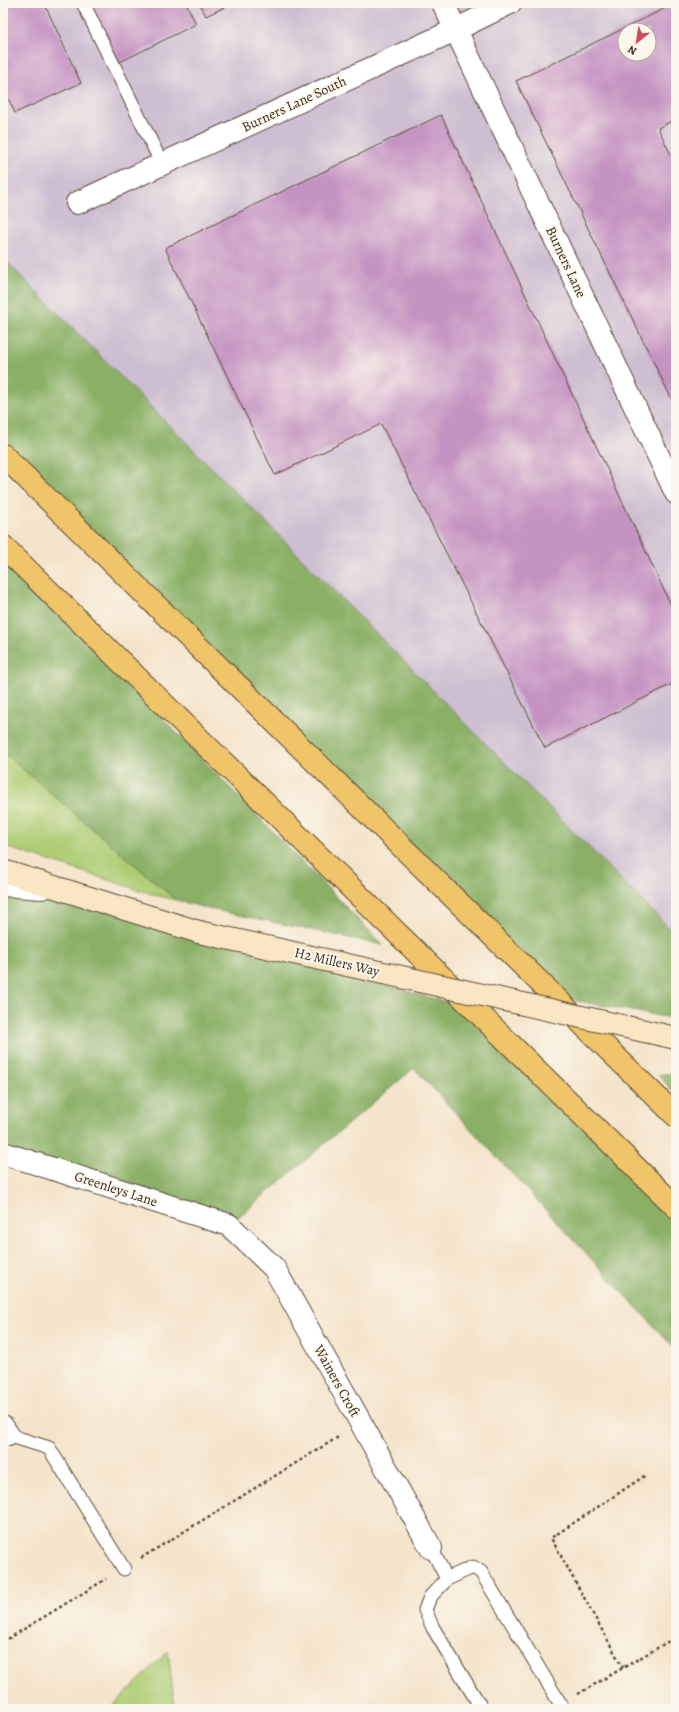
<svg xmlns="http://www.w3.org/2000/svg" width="679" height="1712" viewBox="0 0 679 1712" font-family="Alegreya,serif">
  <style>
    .industrial { fill: #cebed1; fill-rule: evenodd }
    .green { fill: #aecd75; stroke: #747c4a }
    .forest { fill: #8ab066; stroke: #626d42 }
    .building { fill: #c493c1; fill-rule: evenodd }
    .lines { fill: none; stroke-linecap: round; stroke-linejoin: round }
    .lane-casing { stroke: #574638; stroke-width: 15 }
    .street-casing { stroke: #574638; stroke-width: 24 }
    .secondary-casing { stroke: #574638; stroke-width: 24 }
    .highway-casing { stroke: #574638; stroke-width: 24 }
    .path { stroke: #574638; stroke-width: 2.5; stroke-dasharray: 3 3; stroke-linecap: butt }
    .lane { stroke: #fff; stroke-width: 13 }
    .street { stroke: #fff; stroke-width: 22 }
    .secondary { stroke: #f9e7c3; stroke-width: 22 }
    .highway { stroke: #f0c469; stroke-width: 22 }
    .secondary-bridge-casing { stroke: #574638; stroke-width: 24; stroke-linecap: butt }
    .secondary-bridge { stroke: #f9e7c3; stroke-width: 22 }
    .labels { text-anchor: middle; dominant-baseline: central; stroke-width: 4; stroke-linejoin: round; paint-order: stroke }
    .street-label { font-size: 14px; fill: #3b2a1e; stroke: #fbf7ec }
  </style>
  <rect width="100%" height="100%" fill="#fbf7ec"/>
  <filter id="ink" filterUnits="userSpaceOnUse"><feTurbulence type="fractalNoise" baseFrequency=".025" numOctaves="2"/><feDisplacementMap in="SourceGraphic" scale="8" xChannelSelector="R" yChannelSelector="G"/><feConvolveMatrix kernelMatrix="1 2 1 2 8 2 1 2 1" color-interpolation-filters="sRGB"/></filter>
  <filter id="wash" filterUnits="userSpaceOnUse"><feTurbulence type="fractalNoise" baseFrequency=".012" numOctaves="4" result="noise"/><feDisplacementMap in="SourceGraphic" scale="16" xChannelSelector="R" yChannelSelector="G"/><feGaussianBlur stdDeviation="0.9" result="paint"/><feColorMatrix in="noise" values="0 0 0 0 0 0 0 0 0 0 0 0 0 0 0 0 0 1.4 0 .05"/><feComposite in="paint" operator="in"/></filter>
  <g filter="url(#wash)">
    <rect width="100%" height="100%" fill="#f4e4cb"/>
    <path class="industrial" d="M3,3H676V935L3,258ZM625,30H649V54H625Z"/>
    <path class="green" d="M3,752L176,900L155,895L3,846Z
      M168,1651L175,1709H110Z"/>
    <path class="forest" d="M3,258L676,935V1019L556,997L3,451Z
      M3,554L383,945L210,909L176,900L3,752Z
      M3,885L199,932L477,1011L676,1207V1350L414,1068L229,1225L3,1153Z
      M676,1072V1094L658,1075Z"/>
    <g id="blocks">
      <path class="building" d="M3,3H44L81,83L15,113L3,87Z
        M89,3H186L196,24L118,63Z
        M199,3H233L206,16Z
        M676,3V119L658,128L676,165V408L516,81ZM625,30H649V54H625Z
        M441,115L676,616V682L545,748L381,424L275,475L165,248Z"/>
    </g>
  </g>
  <g filter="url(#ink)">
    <use href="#blocks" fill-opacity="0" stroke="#574638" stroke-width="1"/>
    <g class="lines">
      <g class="lane-casing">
        <path id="lane" d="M83,3L162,164
          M8,1435L49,1448L124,1569
          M431,1548L447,1579L473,1567L481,1572L561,1705
          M447,1579L430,1597L425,1610L433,1628L482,1709"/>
      </g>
      <g class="street-casing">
        <path id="street" d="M443,3L676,493
          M77,203L455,30L510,3
          M3,885L42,888
          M3,1153L229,1225L274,1268L431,1548
          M3,1427L8,1435"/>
      </g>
      <g class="secondary-casing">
        <path id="secondary" d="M3,871L199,932"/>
      </g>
      <g class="highway-casing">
        <path id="highway" d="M3,455L676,1116
          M3,546L676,1207"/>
      </g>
      <path class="path" d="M141,1558L340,1436
        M3,1642L106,1579
        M623,1668L551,1538L646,1475
        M578,1694L676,1637"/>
      <use href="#lane" class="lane"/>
      <use href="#street" class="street"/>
      <use href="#secondary" class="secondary"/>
      <use href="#highway" class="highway"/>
      <g class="secondary-bridge-casing">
        <path id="secondary-bridge" d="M199,932L676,1038"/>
      </g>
      <use href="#secondary-bridge" class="secondary-bridge"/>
    </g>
  </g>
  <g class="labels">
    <g class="street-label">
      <text transform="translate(294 104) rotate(-25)">Burners Lane South</text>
      <text transform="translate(566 262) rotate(65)">Burners Lane</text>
      <text transform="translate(337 962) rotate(13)">H2 Millers Way</text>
      <text transform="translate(116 1189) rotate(18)">Greenleys Lane</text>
      <text transform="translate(337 1381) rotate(61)">Wainers Croft</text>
    </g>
  </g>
  <rect width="679" height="1712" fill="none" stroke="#fbf7ec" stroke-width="16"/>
  <g transform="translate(637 42) rotate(210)"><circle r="19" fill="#fbf7ec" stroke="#aea59a"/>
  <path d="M0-3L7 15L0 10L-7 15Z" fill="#d1495b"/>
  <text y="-6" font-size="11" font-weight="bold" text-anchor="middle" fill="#3b2a1e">N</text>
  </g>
</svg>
